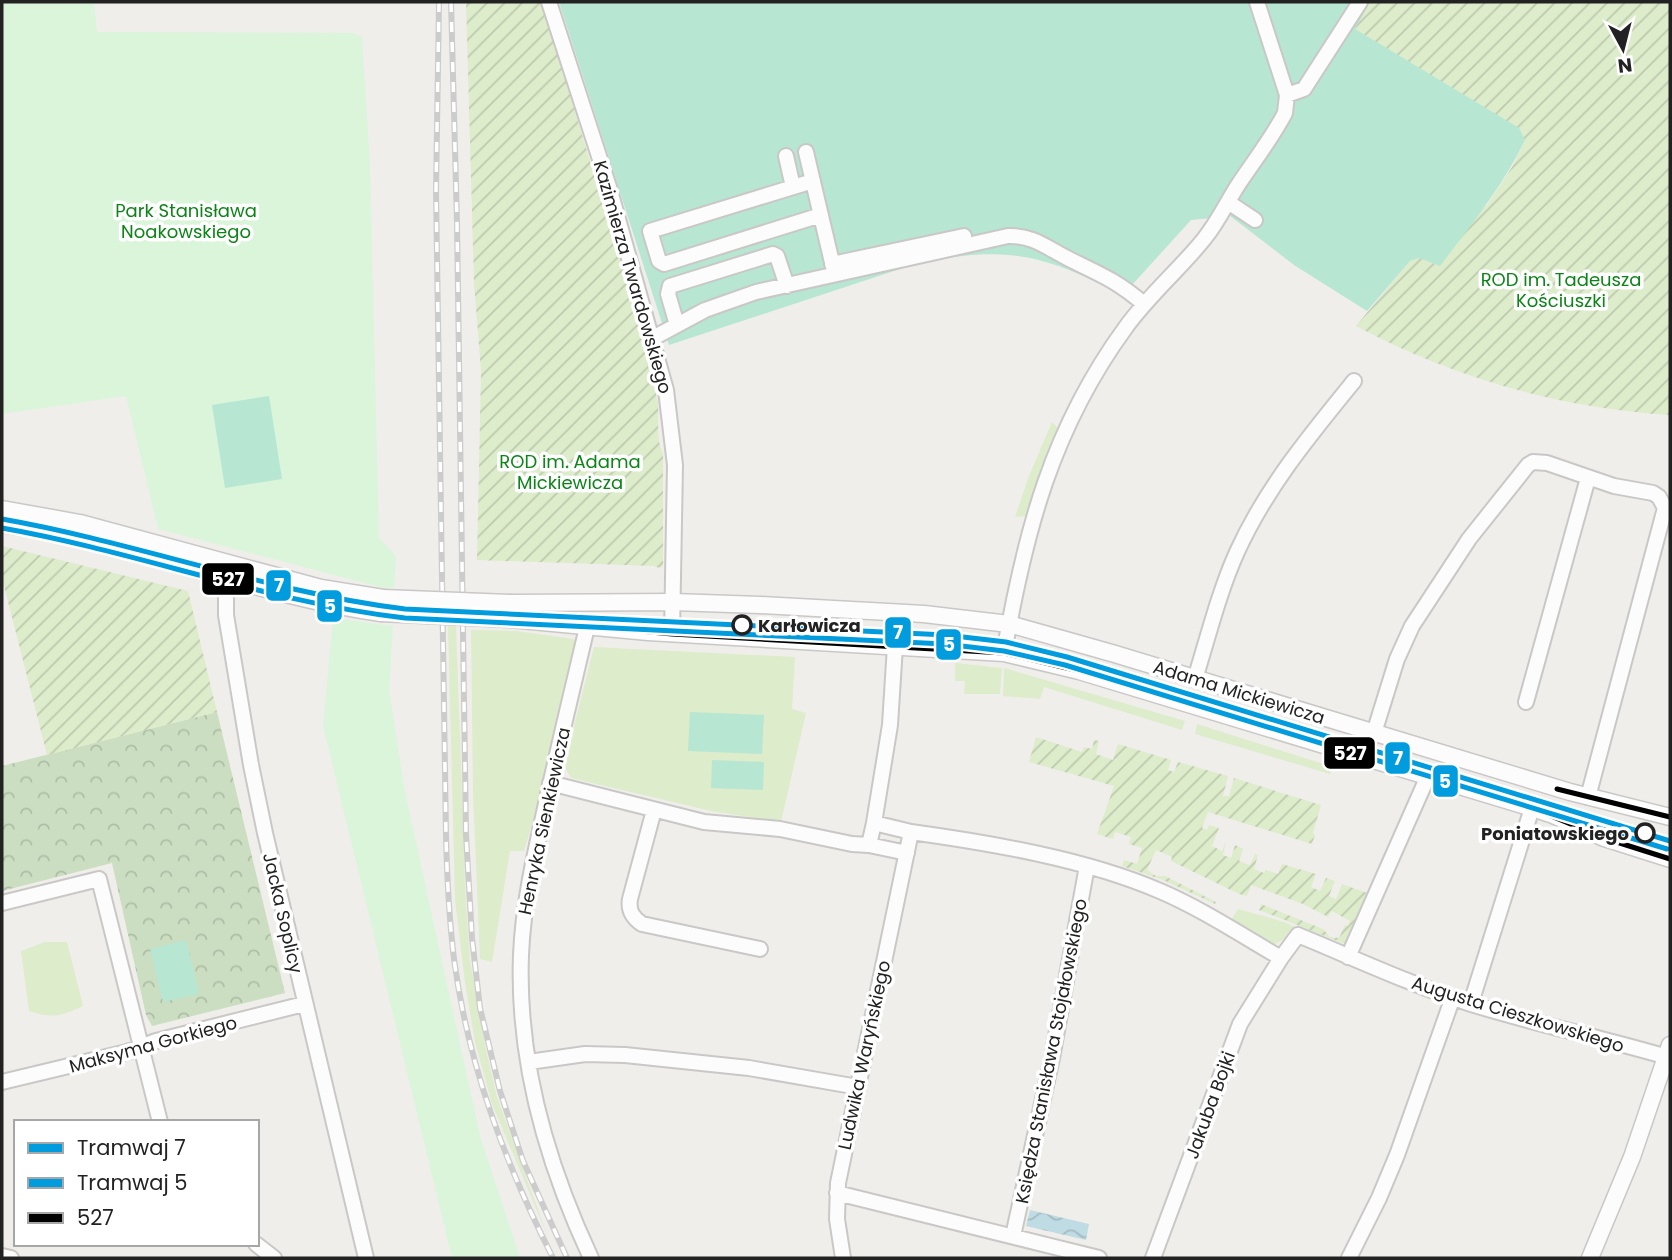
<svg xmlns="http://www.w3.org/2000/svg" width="1672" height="1260" viewBox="0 0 1672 1260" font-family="Poppins,sans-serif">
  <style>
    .grass { fill: #ddeccb }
    .forest { fill: url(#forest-crowns) }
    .park { fill: #daf5da }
    .garden { fill: url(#garden-furrows) }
    .pitch { fill: #b7e6d2 }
    .water { fill: url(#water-waves) }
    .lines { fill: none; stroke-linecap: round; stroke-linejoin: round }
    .minor-casing { stroke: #c9c8c7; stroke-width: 18 }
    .tertiary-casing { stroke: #c9c8c7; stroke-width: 19 }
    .minor { stroke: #fdfcfc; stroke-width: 14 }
    .tertiary { stroke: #fdfcfc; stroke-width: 16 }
    .rail-casing { stroke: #ccc; stroke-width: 6 }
    .rail { stroke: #fff; stroke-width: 3.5; stroke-dasharray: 10; stroke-linecap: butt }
    .tertiary-bridge-casing { stroke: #c9c8c7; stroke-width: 19; stroke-linecap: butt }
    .tertiary-bridge { stroke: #fdfcfc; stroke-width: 16 }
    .bus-1-casing { stroke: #fff; stroke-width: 10 }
    .bus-1 { stroke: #000; stroke-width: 5 }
    .tram-1-casing { stroke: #fff; stroke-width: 10 }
    .tram-2-casing { stroke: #fff; stroke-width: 10 }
    .tram-1 { stroke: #009cdd; stroke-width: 5 }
    .tram-2 { stroke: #009cdd; stroke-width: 5 }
    .stop-dot { fill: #fff; stroke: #222; stroke-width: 3.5 }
    .labels { text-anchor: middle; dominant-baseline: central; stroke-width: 7; stroke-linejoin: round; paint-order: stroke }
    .park-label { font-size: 18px; fill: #0c8416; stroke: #fff }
    .street-label { font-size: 18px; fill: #222; stroke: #fff }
    .stop-label { font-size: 18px; font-weight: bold; fill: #222; stroke: #fff; text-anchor: start }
    .line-badge { stroke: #fff; stroke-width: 2.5 }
    .badge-label { font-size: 19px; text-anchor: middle; font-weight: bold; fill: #fff }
  </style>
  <defs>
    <pattern id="forest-crowns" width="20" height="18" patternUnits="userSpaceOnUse" patternTransform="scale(1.75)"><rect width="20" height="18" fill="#cbdec1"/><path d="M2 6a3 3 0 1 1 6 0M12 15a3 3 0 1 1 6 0" fill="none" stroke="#aebea6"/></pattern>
    <pattern id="garden-furrows" width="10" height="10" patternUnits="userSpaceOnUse" patternTransform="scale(1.75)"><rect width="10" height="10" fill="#ddeccb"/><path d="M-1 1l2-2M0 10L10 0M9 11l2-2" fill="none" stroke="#bdcaae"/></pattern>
    <pattern id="water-waves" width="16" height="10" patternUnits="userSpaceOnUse" patternTransform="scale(1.75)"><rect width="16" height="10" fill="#bfdbe3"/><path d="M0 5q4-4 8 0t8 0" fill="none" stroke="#a4bcc2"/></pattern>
  </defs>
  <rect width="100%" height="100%" fill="#f0eeeb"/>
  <path class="grass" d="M1052,422L1058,428L1025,516L1015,517L1029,476Z
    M448,626H456L466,906L470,960L486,1050L497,1097L548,1237L492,1104L475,1042L465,983L455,900Z
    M471,630L516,631L574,639L577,646L552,757L524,851H510L492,962L480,959L473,794Z
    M594,647L795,657L792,709L806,713L781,822L711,811L571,778L564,766Z
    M955,663L1002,668L1000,694H964L965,681H955Z
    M1004,668L1185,721L1182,730L1044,687L1040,699L1003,696Z
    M1197,724L1333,767L1330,774L1195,734Z
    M1238,909L1284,922L1306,932L1294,933L1272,946L1229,923Z
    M45,942H67L83,1006C62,1016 52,1019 29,1011L21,951Z"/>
  <path class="forest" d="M217,712L285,993L152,1026L146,1015L112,863L2,891V766Z"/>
  <path class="park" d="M2,2H94L97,32L353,33L362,37L370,166L379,538L396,556L394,588L380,587L158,529L126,396L2,414Z
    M333,618L393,626L389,690L405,792L480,1136L520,1258H452L323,726Z"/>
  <path class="garden" d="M466,2H542L626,280L658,402C659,416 656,444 663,453V566L660,568L653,566L477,560L481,371L474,283Z
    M1370,2H1670V415C1559,408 1454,378 1356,326L1410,261L1419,258L1487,205L1512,167L1525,140L1354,29Z
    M2,546L188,591L217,712L47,755L2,578Z
    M1036,737L1082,752L1084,747L1092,749L1094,740L1099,741L1096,754L1113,760L1118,744L1171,760L1168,770L1174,772L1178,762L1228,776L1223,796H1229L1234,778L1321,805L1313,833L1315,835L1312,844L1208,812L1202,828L1207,830L1209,825L1219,828L1212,846L1222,851L1226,841L1223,855L1231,858L1235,845L1243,849L1239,861L1250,865L1255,854L1258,855L1254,869L1264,873L1266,870L1278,874L1282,864L1316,874L1311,887L1320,891L1326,878L1335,881L1329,896L1336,899L1342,884L1367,893L1345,944L1259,910L1261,904L1323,929L1330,937L1339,938L1345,925L1348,926L1350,921L1332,911L1328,917L1303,904L1251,885L1247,896L1239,894L1171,861L1172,857L1156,850L1147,870L1156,876H1165L1216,902L1215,904L1163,880L1122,866L1124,860L1137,864L1142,848L1129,844L1131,837L1115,832L1113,839L1097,834L1114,786L1029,762Z"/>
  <path class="pitch" d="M559,2H1370L1355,29L1519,128L1525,140C1503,186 1471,225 1440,266L1419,258L1410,261L1367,311L1294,265L1221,209L1212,218L1191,220L1122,296C1044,252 997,244 909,266L669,345Z
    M269,396L282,479L225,488L212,405Z
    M690,712L764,715L762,754L688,751Z
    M712,760L764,762L763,790L711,788Z
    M186,940L199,994L163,1002L150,949Z"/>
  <path class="water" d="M1030,1210L1089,1224L1086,1240L1026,1226Z"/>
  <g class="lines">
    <g class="minor-casing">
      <path id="minor" d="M549,2L609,187L666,390L675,465L672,634
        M1287,95L1304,89L1360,2
        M806,152L834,271
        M786,156L793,187
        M813,181L650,231L659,261L664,264L821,215
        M1228,202L1255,220
        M832,264L964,236
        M677,325L668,294L670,286L773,254L777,256L787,286
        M653,338L705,310L756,292L1008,236C1033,235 1047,248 1069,259C1101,275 1116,280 1144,304
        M232,568L226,593V615L251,765L265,833L366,1258
        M587,627C573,687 558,748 545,808C534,857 523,905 521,955C517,1060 547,1164 591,1258
        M1004,653C1025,532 1052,428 1126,327C1149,295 1180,269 1204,239C1218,222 1227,202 1238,185C1254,161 1272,138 1285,113L1287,95L1257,2
        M1195,679C1208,637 1219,592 1237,552C1266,488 1310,435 1354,381
        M1526,702L1588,478
        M1374,733L1397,659L1412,626L1469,539L1528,465L1533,462L1547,463L1614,486L1653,493L1659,497L1665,508L1588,797
        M550,783L704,822L780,829L852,844L869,845
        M654,810L630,899C628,911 633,918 642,924L760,949
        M874,823L869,845L907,853
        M911,832C990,843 1086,859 1160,891C1202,909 1241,935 1281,958L1298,935C1356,959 1412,985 1471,1004C1536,1024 1602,1038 1667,1057
        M2,903L99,879L160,1122
        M1348,957L1428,776
        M1471,1003L1532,808
        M529,1062L585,1054L625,1055L749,1068L858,1087
        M2,1082L127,1052L156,1041L304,1004
        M837,1193L1099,1258
        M1013,1236L1052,1058L1087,866
        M256,1244L274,1258
        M2,1256L11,1258
        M843,1258L837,1219L838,1183L911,832L874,823L890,725L895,646
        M1153,1258L1240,1024L1281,958
        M1349,1258L1379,1198L1397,1155L1453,997"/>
    </g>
    <g class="tertiary-casing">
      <path id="tertiary" d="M2,509L80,523L321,588L383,598
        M2,524C131,541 252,595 381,613
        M511,603L673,602L760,605L924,614L1009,624L1115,654L1570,792L1670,817
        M510,619L648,632L1004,653L1079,671L1532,808L1553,815L1604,838L1670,859
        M1590,1258L1632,1157L1670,1045"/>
    </g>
    <use href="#minor" class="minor"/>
    <use href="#tertiary" class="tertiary"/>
    <g class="rail-casing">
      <path id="rail" d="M439,2L436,191L446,836C447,877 449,918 454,959C468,1065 505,1163 553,1258
        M451,2L457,223L466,835L472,938L480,1008L500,1091L523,1161L567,1258"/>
    </g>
    <use href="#rail" class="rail"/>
    <g class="tertiary-bridge-casing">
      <path id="tertiary-bridge" d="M383,598L511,603
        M381,613L510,619"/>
    </g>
    <use href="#tertiary-bridge" class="tertiary-bridge"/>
    <g class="bus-1-casing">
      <path id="bus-1" d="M2,524L57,534L316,602L381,613L510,619L672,634L1004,653L1079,671L1532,808L1604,838L1670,859
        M1557,789L1670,817"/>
    </g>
    <use href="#bus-1" class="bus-1"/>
    <g class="tram-1-casing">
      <path id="tram-1" d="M2,519C138,543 268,592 405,609L946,635L1006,642L1067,657L1670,841"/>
    </g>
    <g class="tram-2-casing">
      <path id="tram-2" d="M2,528C138,552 267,602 405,618L945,644L1004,651L1065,665L1667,849"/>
    </g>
    <use href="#tram-1" class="tram-1"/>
    <use href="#tram-2" class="tram-2"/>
  </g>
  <g class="stop-dot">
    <circle cx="742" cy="625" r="9"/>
    <circle cx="1645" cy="833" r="9"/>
  </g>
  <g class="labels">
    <g class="park-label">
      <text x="186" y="210">Park Stanisława<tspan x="186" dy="21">Noakowskiego</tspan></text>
      <text x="1561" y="279">ROD im. Tadeusza<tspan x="1561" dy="21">Kościuszki</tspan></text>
      <text x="570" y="461">ROD im. Adama<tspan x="570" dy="21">Mickiewicza</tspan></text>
    </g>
    <g class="street-label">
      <text transform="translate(633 277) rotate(74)">Kazimierza Twardowskiego</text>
      <text transform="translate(1239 692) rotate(17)">Adama Mickiewicza</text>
      <text transform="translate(544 821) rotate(-78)">Henryka Sienkiewicza</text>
      <text transform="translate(283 913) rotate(77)">Jacka Soplicy</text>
      <text transform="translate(1518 1014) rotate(17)">Augusta Cieszkowskiego</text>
      <text transform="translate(153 1044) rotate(-15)">Maksyma Gorkiego</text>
      <text transform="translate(1051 1051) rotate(-79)">Księdza Stanisława Stojałowskiego</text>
      <text transform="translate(864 1055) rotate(-78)">Ludwika Waryńskiego</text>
      <text transform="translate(1210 1105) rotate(-70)">Jakuba Bojki</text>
    </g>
    <g class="stop-label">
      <text x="758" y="625">Karłowicza</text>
      <text x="1629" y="833" text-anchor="end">Poniatowskiego</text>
    </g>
  </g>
  <g class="line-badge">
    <rect x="201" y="562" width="54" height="34" rx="7" fill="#000"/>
    <rect x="265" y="569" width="27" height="33" rx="7" fill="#009cdd"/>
    <rect x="316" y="589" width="27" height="34" rx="7" fill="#009cdd"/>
    <rect x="884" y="616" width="28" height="33" rx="7" fill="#009cdd"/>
    <rect x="935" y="628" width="27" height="33" rx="7" fill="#009cdd"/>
    <rect x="1323" y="736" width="53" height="34" rx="7" fill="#000"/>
    <rect x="1384" y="741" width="27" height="34" rx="7" fill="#009cdd"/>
    <rect x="1432" y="764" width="27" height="34" rx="7" fill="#009cdd"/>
  </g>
  <g class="badge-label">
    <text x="228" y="586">527</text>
    <text x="279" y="592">7</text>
    <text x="330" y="613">5</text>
    <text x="898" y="639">7</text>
    <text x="949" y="651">5</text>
    <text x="1350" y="760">527</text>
    <text x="1398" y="765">7</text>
    <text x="1445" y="788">5</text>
  </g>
  <rect width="1672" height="1260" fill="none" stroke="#222222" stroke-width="7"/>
  <rect x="14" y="1120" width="245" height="126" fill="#ffffff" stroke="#a7a7a7" stroke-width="2"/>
  <rect x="28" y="1143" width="35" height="10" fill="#009cdd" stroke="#a7a7a7" stroke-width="2"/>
  <text x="77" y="1155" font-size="21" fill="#222222">Tramwaj 7</text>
  <rect x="28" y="1178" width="35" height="10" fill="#009cdd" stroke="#a7a7a7" stroke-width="2"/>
  <text x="77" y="1190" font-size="21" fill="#222222">Tramwaj 5</text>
  <rect x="28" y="1213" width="35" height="10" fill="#000000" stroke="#a7a7a7" stroke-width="2"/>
  <text x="77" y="1225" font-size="21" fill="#222222">527</text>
  <g transform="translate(1623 49) rotate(173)" stroke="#ffffff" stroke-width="5" paint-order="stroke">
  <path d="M0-5L12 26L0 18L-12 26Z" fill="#222222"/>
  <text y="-10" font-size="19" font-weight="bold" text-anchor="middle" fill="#222222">N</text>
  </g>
</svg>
